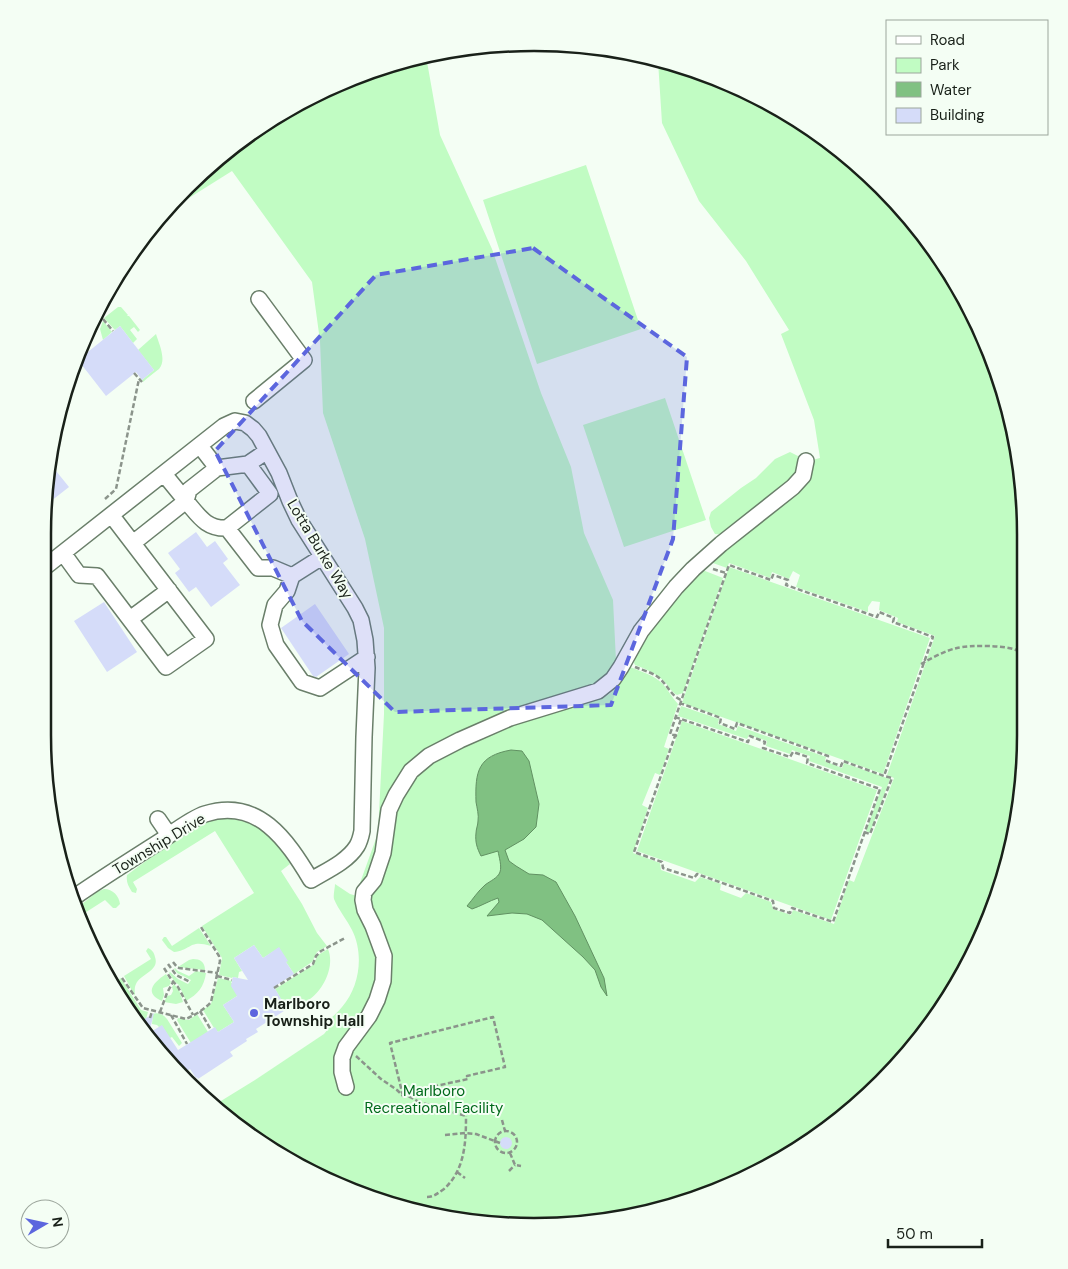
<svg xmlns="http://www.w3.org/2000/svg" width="1068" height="1269" viewBox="0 0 1068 1269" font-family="'DM Sans',sans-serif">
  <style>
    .green { fill: #c1fcc3 }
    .water { fill: #80c182; stroke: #619162 }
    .building { fill: #d5dcf9 }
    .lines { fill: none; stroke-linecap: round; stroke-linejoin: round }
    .minor-casing { stroke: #6a7f6a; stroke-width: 18 }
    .path { stroke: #8b948b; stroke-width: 2.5; stroke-dasharray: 5 2.5; stroke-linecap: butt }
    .minor { stroke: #fff; stroke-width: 15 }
    .marked { fill: #5c66de; fill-opacity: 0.2; stroke: #5c66de; stroke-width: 4; stroke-dasharray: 10 6; stroke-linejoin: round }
    .poi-dot { fill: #5c66de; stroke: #f4fef4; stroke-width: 2 }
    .labels { text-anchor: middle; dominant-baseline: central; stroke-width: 4; stroke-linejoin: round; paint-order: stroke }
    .street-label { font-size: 15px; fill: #192119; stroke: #f4fef4 }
    .poi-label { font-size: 15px; font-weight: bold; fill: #192119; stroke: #f4fef4; text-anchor: start }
    .park-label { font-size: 15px; fill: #00691a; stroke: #f4fef4 }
    .rim { fill: none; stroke: #192119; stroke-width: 2.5 }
  </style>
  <rect width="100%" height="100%" fill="#f4fef4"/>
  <path class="green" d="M426,56L440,135L492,249L541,393L571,467L584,533L613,600L616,661L603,687L589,701C613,698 618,686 630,667C642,672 654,675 663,684C669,691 672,698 678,704L664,747L669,749L660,775L655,773L642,805L648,808L633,853L660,863L661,870L695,882L700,877L721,884L720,890L741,898L746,893L771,902L773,909L791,915L793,910L834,924L849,880L854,882L894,778L887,775L935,636L897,622L898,618L879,610L880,602L872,601L868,607V612L796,587L800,575L793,571L789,579L772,572L770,578L729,563L727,568L710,562L757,523L773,512L800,490L812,460L820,458L814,420L781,334L789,330L746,261L699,201L662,123L658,61L722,80L807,125L882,187L943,261L988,346L1016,438L1025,534L1024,767L1000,893L960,981L903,1059L807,1144L722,1189L598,1222H470L346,1189L261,1144L216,1104L255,1080L324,1034L328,1029L325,1023C331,1018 337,1013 342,1007C360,986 364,954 352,930C347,920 338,909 334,899C333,895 335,888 335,884L350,894L357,896L378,957L377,981L362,1017L385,1002L390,975L360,883L378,833L384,714V628L365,539L323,413L320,341L312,282L232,171L181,203L176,201L210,165L261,125L346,80Z
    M586,165L641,329L537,364L483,200Z
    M118,307H121L128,315L127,316H129L140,330L138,332L134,327L130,330L137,339L133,343L120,326L115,330L104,318Z
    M103,321L112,332L103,340L100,329Z
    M156,334C159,344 167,360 159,369C154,373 148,377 143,382L142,380L154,370L138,350Z
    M665,398L706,520L624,547L583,425Z
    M790,452L798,456V468L796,476L726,535L715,534L711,527L709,518L711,512L741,488L756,478L775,459Z
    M729,567L930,638L883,774L682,703Z
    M700,569L723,578L683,693L677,695C671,692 668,685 664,681C655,673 646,669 635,665L634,663L635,658L661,615Z
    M681,706L719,719L718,724L736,731L738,726L826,757L825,761L842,768L844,763L890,779L870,833L866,831L882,787L809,761L810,756L792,750L790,754L766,746L767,741L749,735L747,739L678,716Z
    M682,721L877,790L831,920L637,851Z
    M220,819C254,817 275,835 290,864L281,871L302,904L317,933L327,946L317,952L312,962L294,974L286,962L279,948L263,958L254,945L234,958L242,971L239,972L238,978L233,977L232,978L219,975L222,958L202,926L254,893L215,831L133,882L137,889L136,893L132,892C128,886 126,882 127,875L150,858L199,826L207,822Z
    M104,889C113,889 119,896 120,904L116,908H113L105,900L80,916L77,908L97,892Z
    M199,928L211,946C189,939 192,950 174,952L168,948L162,940L164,937H166L172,946Z
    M148,948C152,950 154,952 155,957C160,971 140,974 136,984C134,988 135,992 135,996L124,976L151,959L146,951Z
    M328,949C335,966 324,989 310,999C304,1004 295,1007 288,1011L275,989L313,965L318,955Z
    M193,959C200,959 205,962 205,970L178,967L189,960Z
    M175,968L178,971L189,976L196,971L206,973C204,987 198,994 186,1001L179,985L175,982L169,973L170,972L178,979L188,984L191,980L177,973L174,969Z
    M166,974L171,982L169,986L163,988L164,995L162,1001C143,993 154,982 166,974Z
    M121,978L141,1010L148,1012L145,1023L140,1022L114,983Z
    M218,978L232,981L231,983L237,984V996L223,1005L234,1022L218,1032L214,1028L203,1010L211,1004Z
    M174,984L179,990L183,1002L176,1004L164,1002L167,996L171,995L173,991L172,987Z
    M153,1014C158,1012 164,1015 167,1019L182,1043L179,1046L172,1037L170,1038L157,1025L152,1024Z
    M197,1014L208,1032L194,1048L178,1022L177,1020L178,1018L189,1020Z"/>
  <path class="water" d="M511,750L522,751L529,761L539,804L536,827L524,839L505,850L509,861L516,866L529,874L543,875L556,882L575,916L604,978L607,996L601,987L595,970L583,957L542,920L527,914L512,913L487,916L499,902L498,898C489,901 481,906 472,909L467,906C473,899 478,891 485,885C490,881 498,878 500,872C502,866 499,857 498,851L481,856C477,848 475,842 476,833C476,829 478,825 478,821C479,815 477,808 476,802C475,771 478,756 511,750Z"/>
  <path class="building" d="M120,326L154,370L142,380L136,372L106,396L78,360Z
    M48,461L69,487L46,505L47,470Z
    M196,532L207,547L215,541L228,559L223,563L240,585L211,607L196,587L189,592L175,573L180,569L168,553Z
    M104,602L137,652L107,672L74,621Z
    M315,604L349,654L316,677L313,676L281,628Z
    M254,945L263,958L279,947L288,961L286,962L294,974L274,987L287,1009L256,1029L258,1032L246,1039L247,1041L230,1052L233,1056L198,1079L197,1077L196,1078L190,1069L182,1074L165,1059L140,1022L154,1013L149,1033L162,1025L178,1050L215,1027L218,1032L234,1022L223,1005L237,996L231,986L233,977L248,980L234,958Z
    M500 1143a6 6 0 1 1 12 0a6 6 0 1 1-12 0Z"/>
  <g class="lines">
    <g class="minor-casing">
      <path id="minor" d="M254,401L304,360L259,299
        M200,446L217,468L248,464L267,451
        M248,464L270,494L227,528L258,568H273L292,576L322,557
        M217,468L189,490L186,501C199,516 206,529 227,528
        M133,543L186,501L164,474
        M63,553L79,575L97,576L166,667L206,639L112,516
        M45,567L224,426L235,421L245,423L253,429L259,436L279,473L290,501L299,520L355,608L361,620L365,640L367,668L364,737L362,831C361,836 360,841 357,846C347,862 326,871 311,880C287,840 258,797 205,814C192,818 174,832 162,840C132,859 102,878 73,898
        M292,576L287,591L275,605L270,625L276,645L302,682L320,688L367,657
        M130,619L169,590
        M158,819L169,835
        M346,1087L342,1072V1058L346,1047L369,1016L377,1000L383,981L384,956L373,926L365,910L363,900L364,892L374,880L383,853L389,810L396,795L411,771L429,756L460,740L510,718L598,691L613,679L621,667L641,631L676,587L693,569L721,544L793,487L803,476L806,461"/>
    </g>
    <path class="path" d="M103,319L113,331
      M134,373L142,382
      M105,499L116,489L139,379
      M713,569L726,573
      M921,664C932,658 944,651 957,648C969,645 1005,645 1016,650C1019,651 1022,655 1025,658
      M635,667C642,670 651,672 658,677C667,684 671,696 681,700
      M675,717L681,719L748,742L750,736L765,742L763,748L790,757L793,752L808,757L807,763L880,789L833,922L792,908L790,913L774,908L773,901L697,874L694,878L663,868L662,862L634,852L681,719
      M677,736L670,734C689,677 709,621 729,565L771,580L773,575L788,580L786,585L877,617L879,612L894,618L893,622L933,637L884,776L843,761L841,766L827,761L828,756L737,723L735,729L720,723L721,718L680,703
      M53,818L57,823
      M864,832L870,834L892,778L884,776
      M173,962L177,967L179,968L218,973
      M168,964L176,975L190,982
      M164,968L171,979L178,987L193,1015
      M217,976L232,980
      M122,978L143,1008L186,1019C195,1015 205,1009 211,1002L220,961L219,956L201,927
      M274,988L313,964L316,956L321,951L345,938
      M200,1011L211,1030
      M160,1012L167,993L173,982
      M171,1015L187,1044
      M150,1018L152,1011
      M356,1056L381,1079L397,1090L403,1096L410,1097L419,1102
      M403,1096L390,1043L493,1017L505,1067L467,1076L468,1079L431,1087
      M410,1097L413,1091L431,1087L430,1083
      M418,1104L419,1102L466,1116L467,1110L470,1108H476
      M502,1120L505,1131
      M495 1142a11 11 0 1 1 22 0a11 11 0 1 1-22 0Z
      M445,1135L466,1133L476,1134L500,1143
      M510,1153L515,1165L521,1166
      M509,1171L515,1165
      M457,1172L465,1178
      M427,1197C434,1197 438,1193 444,1189C465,1170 466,1142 466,1116"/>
    <use href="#minor" class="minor"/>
  </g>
  <path class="marked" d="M533,248L687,357L673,539L611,705L395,712L302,621L215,451L376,275Z"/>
  <circle class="poi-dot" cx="254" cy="1013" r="5"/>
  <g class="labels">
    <g class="street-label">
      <text transform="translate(320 549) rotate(59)">Lotta Burke Way</text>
      <text transform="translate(159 844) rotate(-31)">Township Drive</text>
    </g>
    <g class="poi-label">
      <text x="264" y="1004">Marlboro<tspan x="264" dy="17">Township Hall</tspan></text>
    </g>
    <g class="park-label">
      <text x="434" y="1091">Marlboro<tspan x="434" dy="17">Recreational Facility</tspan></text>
    </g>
  </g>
  <path d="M0 0H1068V1269H0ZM534 51H534A483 483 0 0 1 1017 534V735A483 483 0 0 1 534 1218H534A483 483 0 0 1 51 735V534A483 483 0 0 1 534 51Z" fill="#f4fef4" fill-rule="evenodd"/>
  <path class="rim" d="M534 51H534A483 483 0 0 1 1017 534V735A483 483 0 0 1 534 1218H534A483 483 0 0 1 51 735V534A483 483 0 0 1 534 51Z"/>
  <rect x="886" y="20" width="162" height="115" fill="#f4fef4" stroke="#9ca69c"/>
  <rect x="896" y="36" width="25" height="8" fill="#ffffff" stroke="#9ca69c"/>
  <text x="930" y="45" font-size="15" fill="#192119">Road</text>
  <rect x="896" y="58" width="25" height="15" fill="#c1fcc3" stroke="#9ca69c"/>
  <text x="930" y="70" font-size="15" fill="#192119">Park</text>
  <rect x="896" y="82" width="25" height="15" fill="#80c182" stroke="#9ca69c"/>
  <text x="930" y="95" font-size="15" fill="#192119">Water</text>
  <rect x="896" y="108" width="25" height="15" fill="#d5dcf9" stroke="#9ca69c"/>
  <text x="930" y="120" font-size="15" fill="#192119">Building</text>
  <g transform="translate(45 1224) rotate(81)"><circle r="24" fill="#f4fef4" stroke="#9ca69c"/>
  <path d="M0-4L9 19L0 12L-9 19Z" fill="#5c66de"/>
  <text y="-8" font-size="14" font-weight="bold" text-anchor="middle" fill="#192119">N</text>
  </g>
  <path d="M888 1239v8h94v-8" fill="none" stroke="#192119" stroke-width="2.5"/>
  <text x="896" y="1239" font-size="15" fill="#192119" stroke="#f4fef4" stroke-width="4" paint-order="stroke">50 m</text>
</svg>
